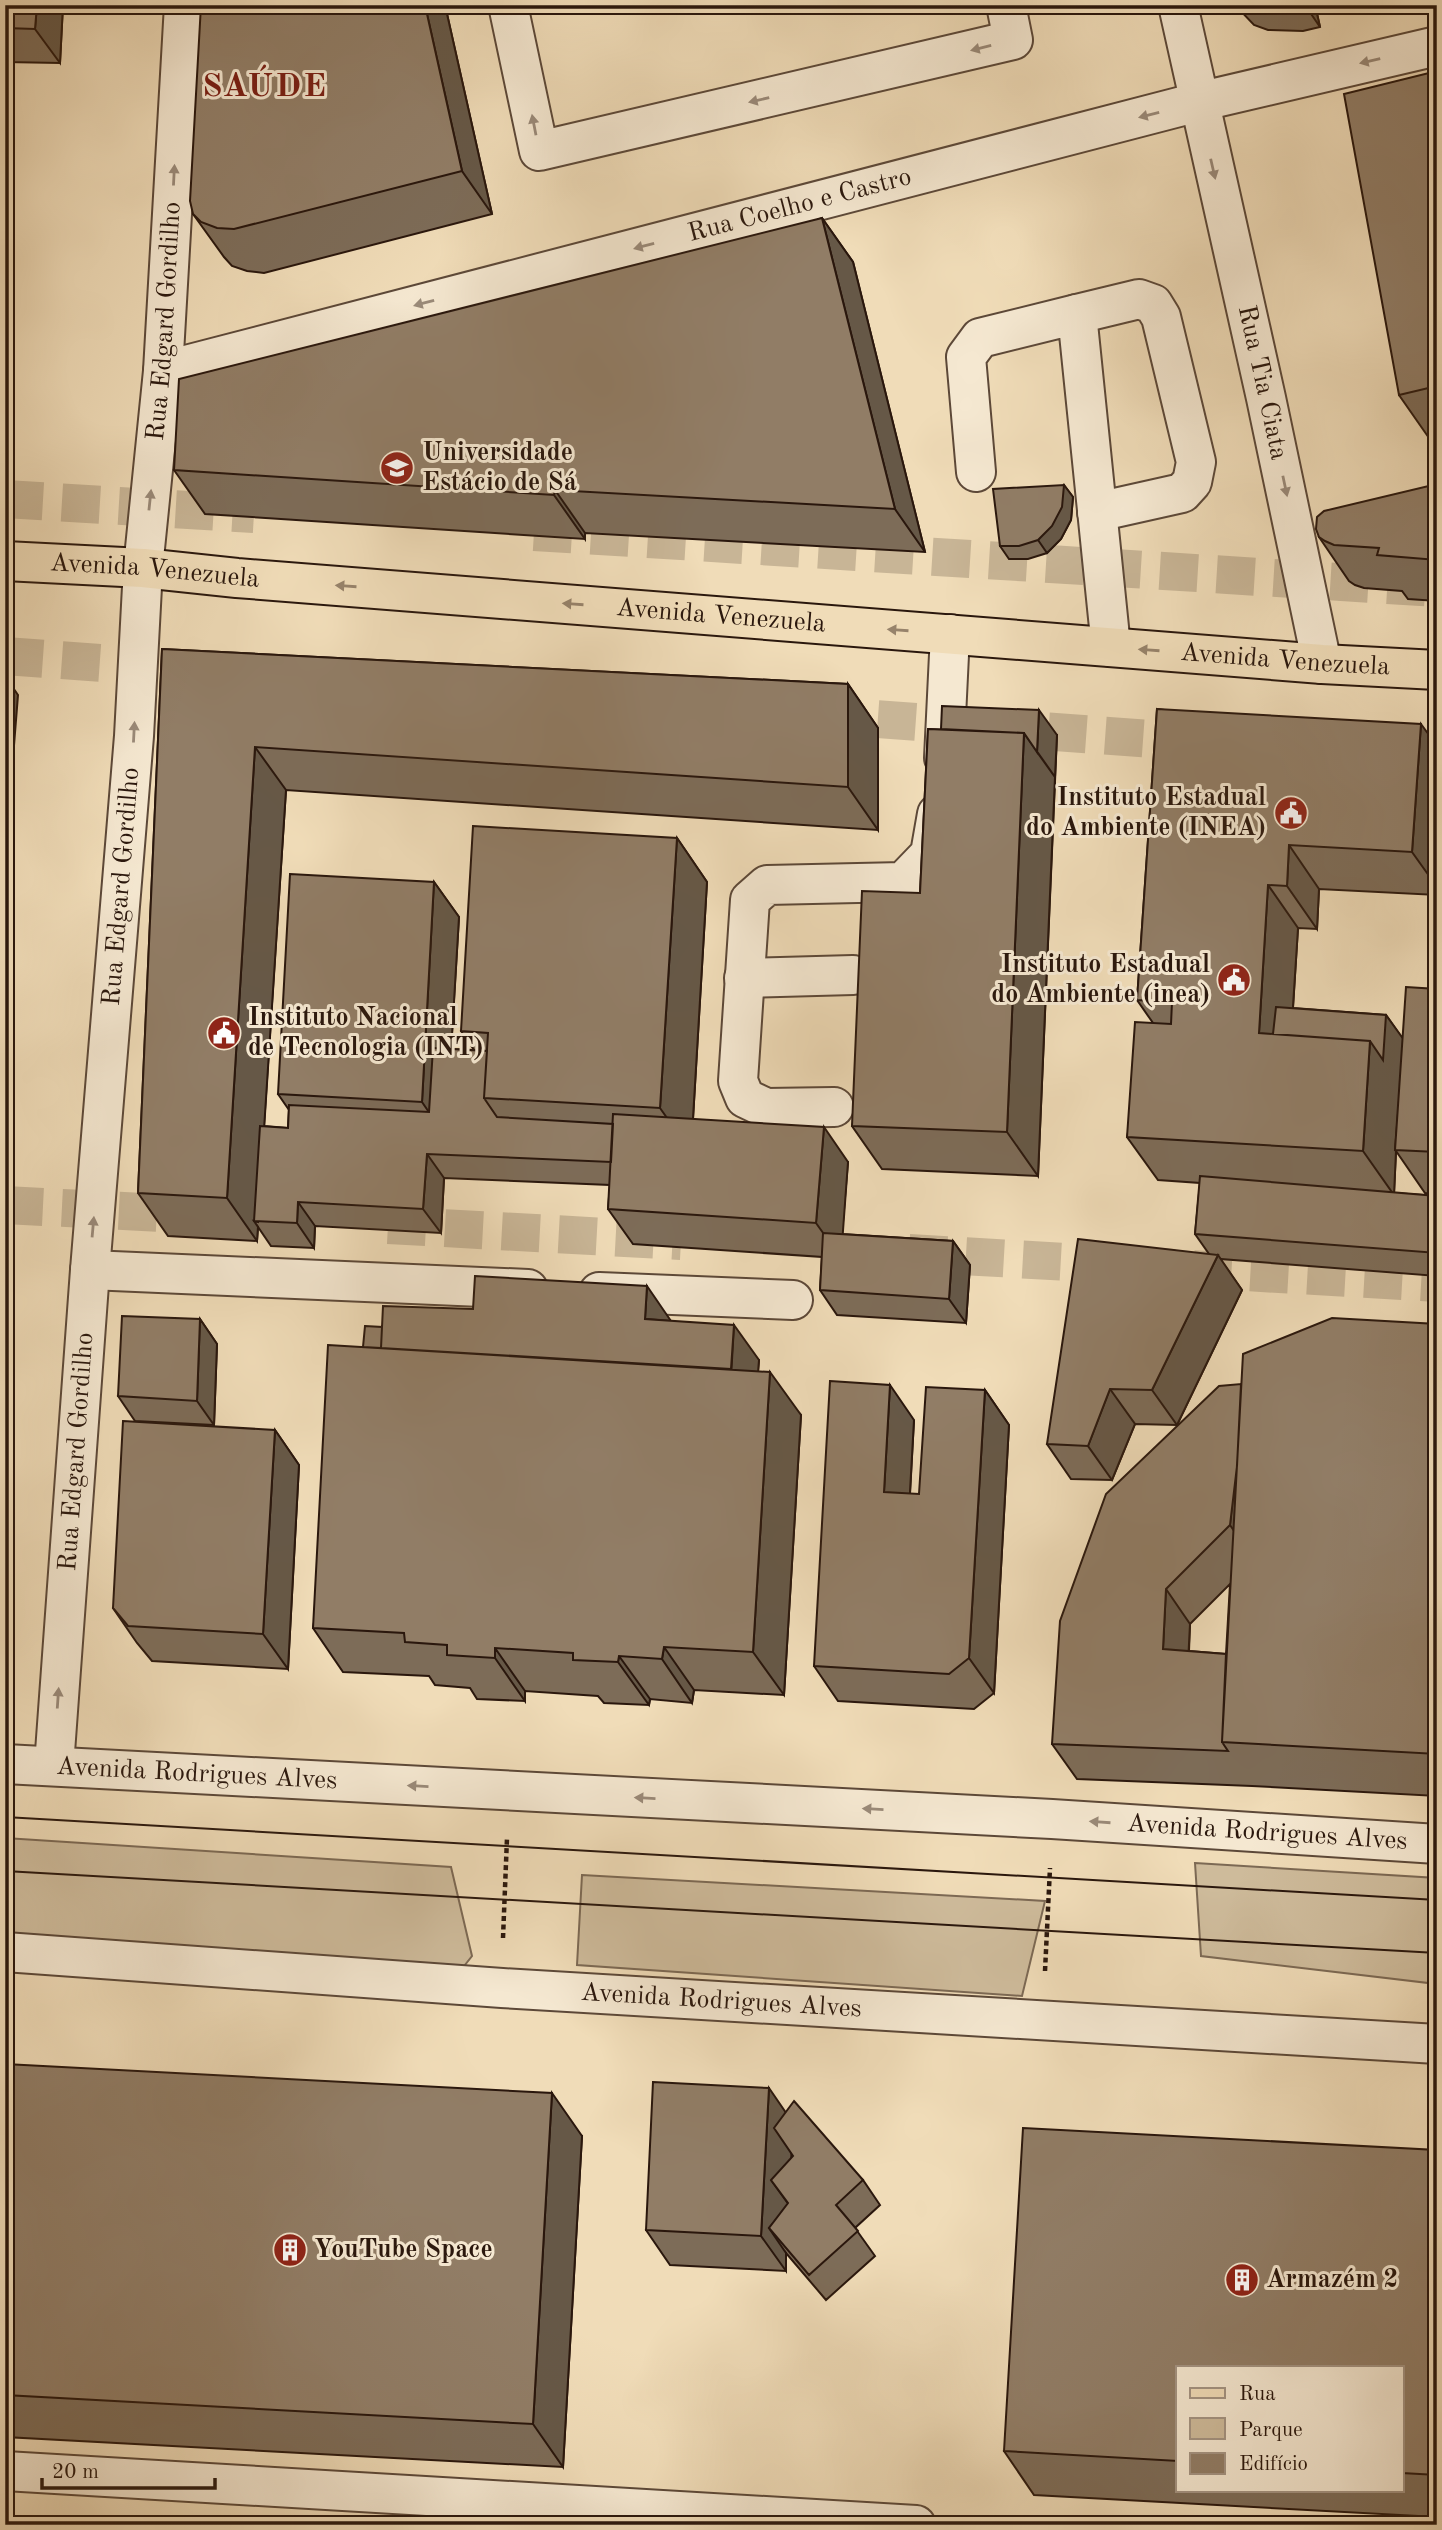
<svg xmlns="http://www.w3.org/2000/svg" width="1442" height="2530" viewBox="0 0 1442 2530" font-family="'Old Standard TT',serif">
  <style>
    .green { fill: #cebb9b; stroke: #7c6954; stroke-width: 2 }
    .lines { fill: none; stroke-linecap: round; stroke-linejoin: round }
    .major-tunnel { stroke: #c8b596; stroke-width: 38; stroke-dasharray: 38 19; stroke-linecap: butt }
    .highway-tunnel { stroke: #c8b596; stroke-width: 38; stroke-dasharray: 38 19; stroke-linecap: butt }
    .minor-casing { stroke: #5c4838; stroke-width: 42 }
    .major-casing { stroke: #2a170d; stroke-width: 42 }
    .path { stroke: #2a170d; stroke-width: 4.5; stroke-dasharray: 5 3.5; stroke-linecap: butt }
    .minor { stroke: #f5e8d1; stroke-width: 38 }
    .major { stroke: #f0dcb8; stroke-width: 38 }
    .tram { stroke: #2a170d; stroke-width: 2 }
    .wall { fill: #7d6c58; stroke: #2a170d; stroke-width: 2; fill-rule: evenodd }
    .shaded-wall { fill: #665847; stroke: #2a170d; stroke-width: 2 }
    .building { fill: #917d66; stroke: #2a170d; stroke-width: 2 }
    .oneway { fill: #9a8a79 }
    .oneway2 { fill: #97836b }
    .labels { text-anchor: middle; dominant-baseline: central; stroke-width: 6; stroke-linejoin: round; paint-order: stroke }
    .street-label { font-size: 26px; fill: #2a170d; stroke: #f5e8d1 }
    .poi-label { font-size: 26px; font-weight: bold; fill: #2a170d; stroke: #f5e8d1; text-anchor: start }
    .district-label { font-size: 33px; font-weight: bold; letter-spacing: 2px; fill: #7a1f14; stroke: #f5e8d1 }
  </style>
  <rect width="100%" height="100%" fill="#f0dcb8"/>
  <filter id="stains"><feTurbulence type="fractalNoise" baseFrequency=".00286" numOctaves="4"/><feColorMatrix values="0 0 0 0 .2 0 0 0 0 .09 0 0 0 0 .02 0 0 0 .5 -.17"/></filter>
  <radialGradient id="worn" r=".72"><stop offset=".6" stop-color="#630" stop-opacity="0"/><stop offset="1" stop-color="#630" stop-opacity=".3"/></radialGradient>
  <path class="green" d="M5,1838L451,1867L472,1956L453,1980L5,1937Z
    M1195,1863L1437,1878V1984L1201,1956Z
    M582,1875L1045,1901L1022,1996L577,1965Z"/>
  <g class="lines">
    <path class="major-tunnel" d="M5,1205L202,1215
      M388,1225L681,1241
      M909,1253L1437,1283"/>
    <path class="highway-tunnel" d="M5,499L254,514
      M534,532L1437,588
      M5,656L213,671
      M821,715L1207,743"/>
    <g class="minor-casing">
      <g id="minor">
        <path d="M508,5L539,151L1013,40L1006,5"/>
        <path id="s1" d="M1178,5L1266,398L1322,664"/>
        <path d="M1077,314L1139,299L1153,304L1161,317L1196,462L1192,482L1182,493L1097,512"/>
        <path id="s2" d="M163,371L1198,102L1437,46"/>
        <path d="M976,472L966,357L980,338L1077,314L1111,647"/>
        <path d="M944,758L950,634"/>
        <path d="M744,978L853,975"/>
        <path d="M834,1107L766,1108L745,1098L738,1081L750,900L767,885L903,882L930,854L937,814"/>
        <path d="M90,1270L528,1289"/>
        <path d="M599,1292L793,1300"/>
        <path id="s3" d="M5,1764L1052,1819L1437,1844"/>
        <path id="s4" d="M54,1766L90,1270L134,736L143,568L163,371L184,5"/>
        <path id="s5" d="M5,1952L502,1988L1437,2044"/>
        <path d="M5,2471L916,2525"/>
      </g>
    </g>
    <g class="major-casing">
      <g id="major">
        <path id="s6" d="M5,561L143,568L237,578L1322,664L1437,670"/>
      </g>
    </g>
    <path class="path" d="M503,1938L507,1838
      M1045,1971L1050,1868"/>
    <use href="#minor" class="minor"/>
    <use href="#major" class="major"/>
    <path class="tram" d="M5,1817L1437,1900
      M5,1871L1437,1953"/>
  </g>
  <path class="wall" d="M5,5H63L60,63L5,62Z
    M445,5L492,214L264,273L247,271L232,266L224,257L193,214Z
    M1235,5H1333L1316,9L1320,27L1303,31L1268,30L1254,25Z
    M1437,71V437L1429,438L1399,395Z
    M822,218L853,262L925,552L585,533V539L205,514L174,470Z
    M1437,484V601L1408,599L1402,591L1364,588L1355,585L1349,581L1319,537Z
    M1064,485L1073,497L1071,520L1061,539L1047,553L1028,559H1009L1000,546Z
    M162,649L848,684L878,728V830L286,790L264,1126L288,1128L289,1110L278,1094L434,882L459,917L451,1049L474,1050L461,1031L677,838L707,882L693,1119L848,1162L842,1234L953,1241L970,1265L966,1323L837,1315L820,1290L822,1257L633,1244L608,1209L610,1185L444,1178L441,1233L315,1226L314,1248L271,1246L258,1227L257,1241L168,1236L138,1193Z
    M1157,709L1437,746V895L1319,889L1317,929L1298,928L1293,1008L1386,1015L1402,1038L1437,989V1194L1425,1193L1396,1151L1394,1193L1437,1196V1276L1220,1259L1242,1290L1177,1425L1135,1424L1112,1480L1071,1479L1047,1444L1209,1254L1195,1234L1200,1183L1158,1180L1127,1137L1153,1023L1137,1000Z
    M928,729L1057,735L1038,1176L882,1169L852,1126L920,893Z
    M200,1319L217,1344L214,1425L135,1421L118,1396Z
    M671,1321L759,1360L758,1371L801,1415L784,1695L694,1690L692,1703L650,1699L649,1705L604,1703L598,1696L525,1691V1701L477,1699L470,1688L435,1685L429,1676L343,1672L313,1628L363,1347L382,1327Z
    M1437,1324V1796L1252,1786L1077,1779L1052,1744L1241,1384ZM1230,1584L1226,1654L1189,1651L1190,1624Z
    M985,1390L1009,1425L994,1693L974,1709L838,1701L814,1666L914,1420L910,1494H919Z
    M275,1430L299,1465L288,1669L152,1661L137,1643L113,1608Z
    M5,2064L582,2136L563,2467L5,2437Z
    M786,2112L863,2180L880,2205L855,2228L875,2256L826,2300L786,2253V2271L670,2265L646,2230Z
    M1437,2150V2517L1034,2495L1004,2451ZM1178,2367H1402V2490H1178Z"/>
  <path class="shaded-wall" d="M37,5H63L60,63L35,29Z
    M425,5H445L492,214L462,171Z
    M1305,5H1314L1316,9L1320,27Z
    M822,218L853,262L925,552L895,509Z
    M1064,485L1073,497L1071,520L1061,539L1047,553L1038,540Z
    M555,490L585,533V539L554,495Z
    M5,676L18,695L5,859Z
    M848,684L878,728V830L848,787Z
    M1039,710L1057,735L1055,777L1037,752Z
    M1421,724L1437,746V887L1412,852Z
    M1024,733L1055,777L1038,1176L1007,1132Z
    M255,747L286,790L258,1222L254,1221L258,1227L257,1241L227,1198Z
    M677,838L707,882L691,1152L660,1108Z
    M1289,845L1319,889L1317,929L1287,886Z
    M434,882L459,917L446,1137L422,1102Z
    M1268,885L1298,928L1290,1053L1259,1033Z
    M1386,1015L1404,1040L1395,1150L1396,1151L1394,1195L1363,1151L1370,1041Z
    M824,1127L848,1162L841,1258L816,1223Z
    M427,1154L444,1178L441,1233L423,1209Z
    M298,1202L315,1226L314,1248L297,1223Z
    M953,1241L970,1265L966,1323L949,1299Z
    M1218,1255L1242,1290L1177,1425L1152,1390Z
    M647,1286L671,1321L645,1319Z
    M200,1319L217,1344L214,1425L197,1401Z
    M734,1325L759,1360L755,1412L731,1377Z
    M770,1372L801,1415L784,1695L753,1652Z
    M890,1385L914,1420L908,1527L884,1492Z
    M1110,1389L1135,1424L1112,1480L1088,1446Z
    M985,1390L1009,1425L994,1693L969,1658Z
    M275,1430L299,1465L288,1669L263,1634Z
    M1236,1466L1254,1560L1230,1525Z
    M1166,1589L1190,1624L1187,1683L1163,1649Z
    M664,1647L694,1690L692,1703L662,1659Z
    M495,1648L525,1691V1701L495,1658Z
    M619,1656L650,1699L649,1705L618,1662Z
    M769,2088L793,2123L789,2204L771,2180L789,2205L769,2228L786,2253V2271L761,2236Z
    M552,2093L582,2136L563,2467L533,2424Z"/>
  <path class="building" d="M5,5H37L35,29L5,28Z
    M201,5H425L462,171L234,229L217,228L201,222L193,214L190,201Z
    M1437,71V386L1399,395L1344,94Z
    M822,218L895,509L555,490L554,495L174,470L179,379Z
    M1437,484V560L1377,555L1379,548L1334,545L1325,541L1319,537L1316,529L1317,517L1324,511Z
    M1064,485L1062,507L1052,526L1038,540L1019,546H1000L993,489Z
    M162,649L848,684V787L255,747L227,1198L138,1193Z
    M942,706L1039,710L1037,752L1024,733L941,729Z
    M1157,709L1421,724L1412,852L1289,845L1287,886L1268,885L1259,1033L1370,1041L1363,1151L1127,1137L1135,1022L1171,1024L1172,1002L1137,1000Z
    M928,729L1024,733L1007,1132L852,1126L862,891L920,893Z
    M473,826L677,838L660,1108L484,1098L488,1033L461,1031Z
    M290,874L434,882L422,1102L278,1094Z
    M1406,987L1437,989V1152L1395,1150Z
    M1276,1007L1386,1015L1383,1060L1370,1041L1273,1034Z
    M433,1048L487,1051L484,1098L497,1117L613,1124L611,1162L427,1154L423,1209L298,1202L297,1223L254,1221L260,1126L288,1128L289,1105L429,1112Z
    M613,1114L824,1127L816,1223L608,1209Z
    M1200,1176L1437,1196V1253L1195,1234Z
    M823,1233L953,1241L949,1299L820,1290Z
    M1078,1239L1218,1255L1152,1390L1110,1389L1088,1446L1047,1444Z
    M475,1276L647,1286L645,1319L734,1325L731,1369L381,1348L383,1306L473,1309Z
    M122,1316L200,1319L197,1401L118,1396Z
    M1332,1318L1437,1324V1754L1222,1742L1243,1354Z
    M365,1326L382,1327L381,1348L363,1347Z
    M328,1345L770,1372L753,1652L664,1647L662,1659L619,1656L618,1662L573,1660V1653L495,1648V1658L447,1655V1645L405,1642L404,1633L313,1628Z
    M830,1381L890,1385L884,1492L919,1494L926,1387L985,1390L969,1658L949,1674L814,1666Z
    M1241,1384L1237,1466L1230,1525L1166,1589L1163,1649L1226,1654L1222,1742L1228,1751L1052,1744L1060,1621L1106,1494L1219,1386Z
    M123,1421L275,1430L263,1634L128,1626L113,1608Z
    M5,2064L552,2093L533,2424L5,2395Z
    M653,2082L769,2088L761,2236L646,2230Z
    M794,2101L863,2180L836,2205L858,2231L809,2275L769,2228L788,2203L771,2180L793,2156L774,2128Z
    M1023,2128L1437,2150V2475L1402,2473V2367H1178V2461L1004,2451Z"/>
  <defs><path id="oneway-solid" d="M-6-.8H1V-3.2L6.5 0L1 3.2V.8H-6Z" transform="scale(1.75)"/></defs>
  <g class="oneway">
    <use href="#oneway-solid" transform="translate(981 48) rotate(166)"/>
    <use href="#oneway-solid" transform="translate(1370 61) rotate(167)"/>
    <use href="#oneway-solid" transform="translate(759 100) rotate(167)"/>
    <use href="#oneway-solid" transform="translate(1149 115) rotate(166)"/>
    <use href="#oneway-solid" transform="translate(534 125) rotate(-101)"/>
    <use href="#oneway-solid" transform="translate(1213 169) rotate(77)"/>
    <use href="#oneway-solid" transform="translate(174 175) rotate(-87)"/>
    <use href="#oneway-solid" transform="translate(644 246) rotate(165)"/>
    <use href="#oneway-solid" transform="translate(424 303) rotate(165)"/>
    <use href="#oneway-solid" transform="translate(1285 486) rotate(78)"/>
    <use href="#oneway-solid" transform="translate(150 500) rotate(-84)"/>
    <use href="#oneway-solid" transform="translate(134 732) rotate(-87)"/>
    <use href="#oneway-solid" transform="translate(93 1227) rotate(-85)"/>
    <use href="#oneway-solid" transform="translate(58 1698) rotate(-86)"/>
    <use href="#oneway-solid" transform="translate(418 1786) rotate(-177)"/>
    <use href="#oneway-solid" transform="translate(645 1798) rotate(-177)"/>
    <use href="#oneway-solid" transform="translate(873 1809) rotate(-177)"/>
    <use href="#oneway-solid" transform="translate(1100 1822) rotate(-176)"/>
  </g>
  <g class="oneway2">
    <use href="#oneway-solid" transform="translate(346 586) rotate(-176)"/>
    <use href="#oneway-solid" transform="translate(573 604) rotate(-176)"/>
    <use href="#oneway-solid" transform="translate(898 630) rotate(-176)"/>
    <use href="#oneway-solid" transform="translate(1149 650) rotate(-176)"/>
  </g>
  <defs>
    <g id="university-disc" transform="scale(1.75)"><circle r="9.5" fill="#8f2418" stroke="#f5e8d1"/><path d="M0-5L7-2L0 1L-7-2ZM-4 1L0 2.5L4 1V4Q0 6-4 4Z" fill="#fff"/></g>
    <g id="civic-disc" transform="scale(1.75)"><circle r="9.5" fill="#8f2418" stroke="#f5e8d1"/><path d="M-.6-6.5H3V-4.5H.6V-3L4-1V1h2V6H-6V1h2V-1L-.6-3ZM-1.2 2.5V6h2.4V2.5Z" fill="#fff"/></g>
    <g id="building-disc" transform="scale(1.75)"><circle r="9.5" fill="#8f2418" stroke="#f5e8d1"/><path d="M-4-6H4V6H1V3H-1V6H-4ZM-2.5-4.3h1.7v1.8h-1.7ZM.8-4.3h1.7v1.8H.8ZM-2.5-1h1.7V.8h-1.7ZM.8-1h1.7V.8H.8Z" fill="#fff"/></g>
  </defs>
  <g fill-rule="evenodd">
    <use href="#university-disc" x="397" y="468"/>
    <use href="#civic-disc" x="1291" y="813"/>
    <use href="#civic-disc" x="1234" y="980"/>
    <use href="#civic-disc" x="224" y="1033"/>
    <use href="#building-disc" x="290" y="2250"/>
    <use href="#building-disc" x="1242" y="2280"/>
  </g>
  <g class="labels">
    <g class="street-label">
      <text stroke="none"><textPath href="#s2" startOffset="658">Rua Coelho e Castro</textPath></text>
      <text stroke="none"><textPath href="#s4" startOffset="1449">Rua Edgard Gordilho</textPath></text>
      <text stroke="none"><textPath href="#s1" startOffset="387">Rua Tia Ciata</textPath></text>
      <text stroke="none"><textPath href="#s6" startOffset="150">Avenida Venezuela</textPath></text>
      <text stroke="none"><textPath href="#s6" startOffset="718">Avenida Venezuela</textPath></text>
      <text stroke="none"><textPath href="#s6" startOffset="1284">Avenida Venezuela</textPath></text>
      <text stroke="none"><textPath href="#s4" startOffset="882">Rua Edgard Gordilho</textPath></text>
      <text stroke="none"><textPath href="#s4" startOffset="315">Rua Edgard Gordilho</textPath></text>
      <text stroke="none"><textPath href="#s3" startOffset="192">Avenida Rodrigues Alves</textPath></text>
      <text stroke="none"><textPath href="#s3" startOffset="1264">Avenida Rodrigues Alves</textPath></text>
      <text stroke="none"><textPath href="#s5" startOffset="718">Avenida Rodrigues Alves</textPath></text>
    </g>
    <g class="poi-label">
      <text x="422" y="453">Universidade<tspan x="422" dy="30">Estácio de Sá</tspan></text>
      <text x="1266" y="798" text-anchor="end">Instituto Estadual<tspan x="1266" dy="30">do Ambiente (INEA)</tspan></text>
      <text x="1210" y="965" text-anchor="end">Instituto Estadual<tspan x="1210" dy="30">do Ambiente (inea)</tspan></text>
      <text x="248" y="1018">Instituto Nacional<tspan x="248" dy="30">de Tecnologia (INT)</tspan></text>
      <text x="314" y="2250">YouTube Space</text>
      <text x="1266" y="2280">Armazém 2</text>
    </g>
    <g class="district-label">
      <text x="265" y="87">SAÚDE</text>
    </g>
  </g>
  <rect width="1442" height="2530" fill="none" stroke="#f0dcb8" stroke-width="28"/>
  <rect x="7" y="7" width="1428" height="2516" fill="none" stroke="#2a170d" stroke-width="3.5"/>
  <rect x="14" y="14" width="1414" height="2502" fill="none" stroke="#2a170d" stroke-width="2"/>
  <rect x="1176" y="2366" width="228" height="126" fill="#f5e8d1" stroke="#a49483" stroke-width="2"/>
  <rect x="1190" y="2388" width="35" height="10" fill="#f0dcb8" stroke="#a49483" stroke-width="2"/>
  <text x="1239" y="2400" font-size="21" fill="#2a170d">Rua</text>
  <rect x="1190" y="2418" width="35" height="21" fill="#cebb9b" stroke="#a49483" stroke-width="2"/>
  <text x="1239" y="2436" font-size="21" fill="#2a170d">Parque</text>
  <rect x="1190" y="2453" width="35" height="21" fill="#917d66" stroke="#a49483" stroke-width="2"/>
  <text x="1239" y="2470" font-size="21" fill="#2a170d">Edifício</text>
  <path d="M42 2478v10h173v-10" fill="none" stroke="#2a170d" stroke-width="3.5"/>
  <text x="52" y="2478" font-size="21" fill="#2a170d" stroke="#f5e8d1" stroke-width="5" paint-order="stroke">20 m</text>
  <rect width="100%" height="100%" filter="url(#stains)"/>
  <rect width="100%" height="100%" fill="url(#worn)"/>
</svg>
